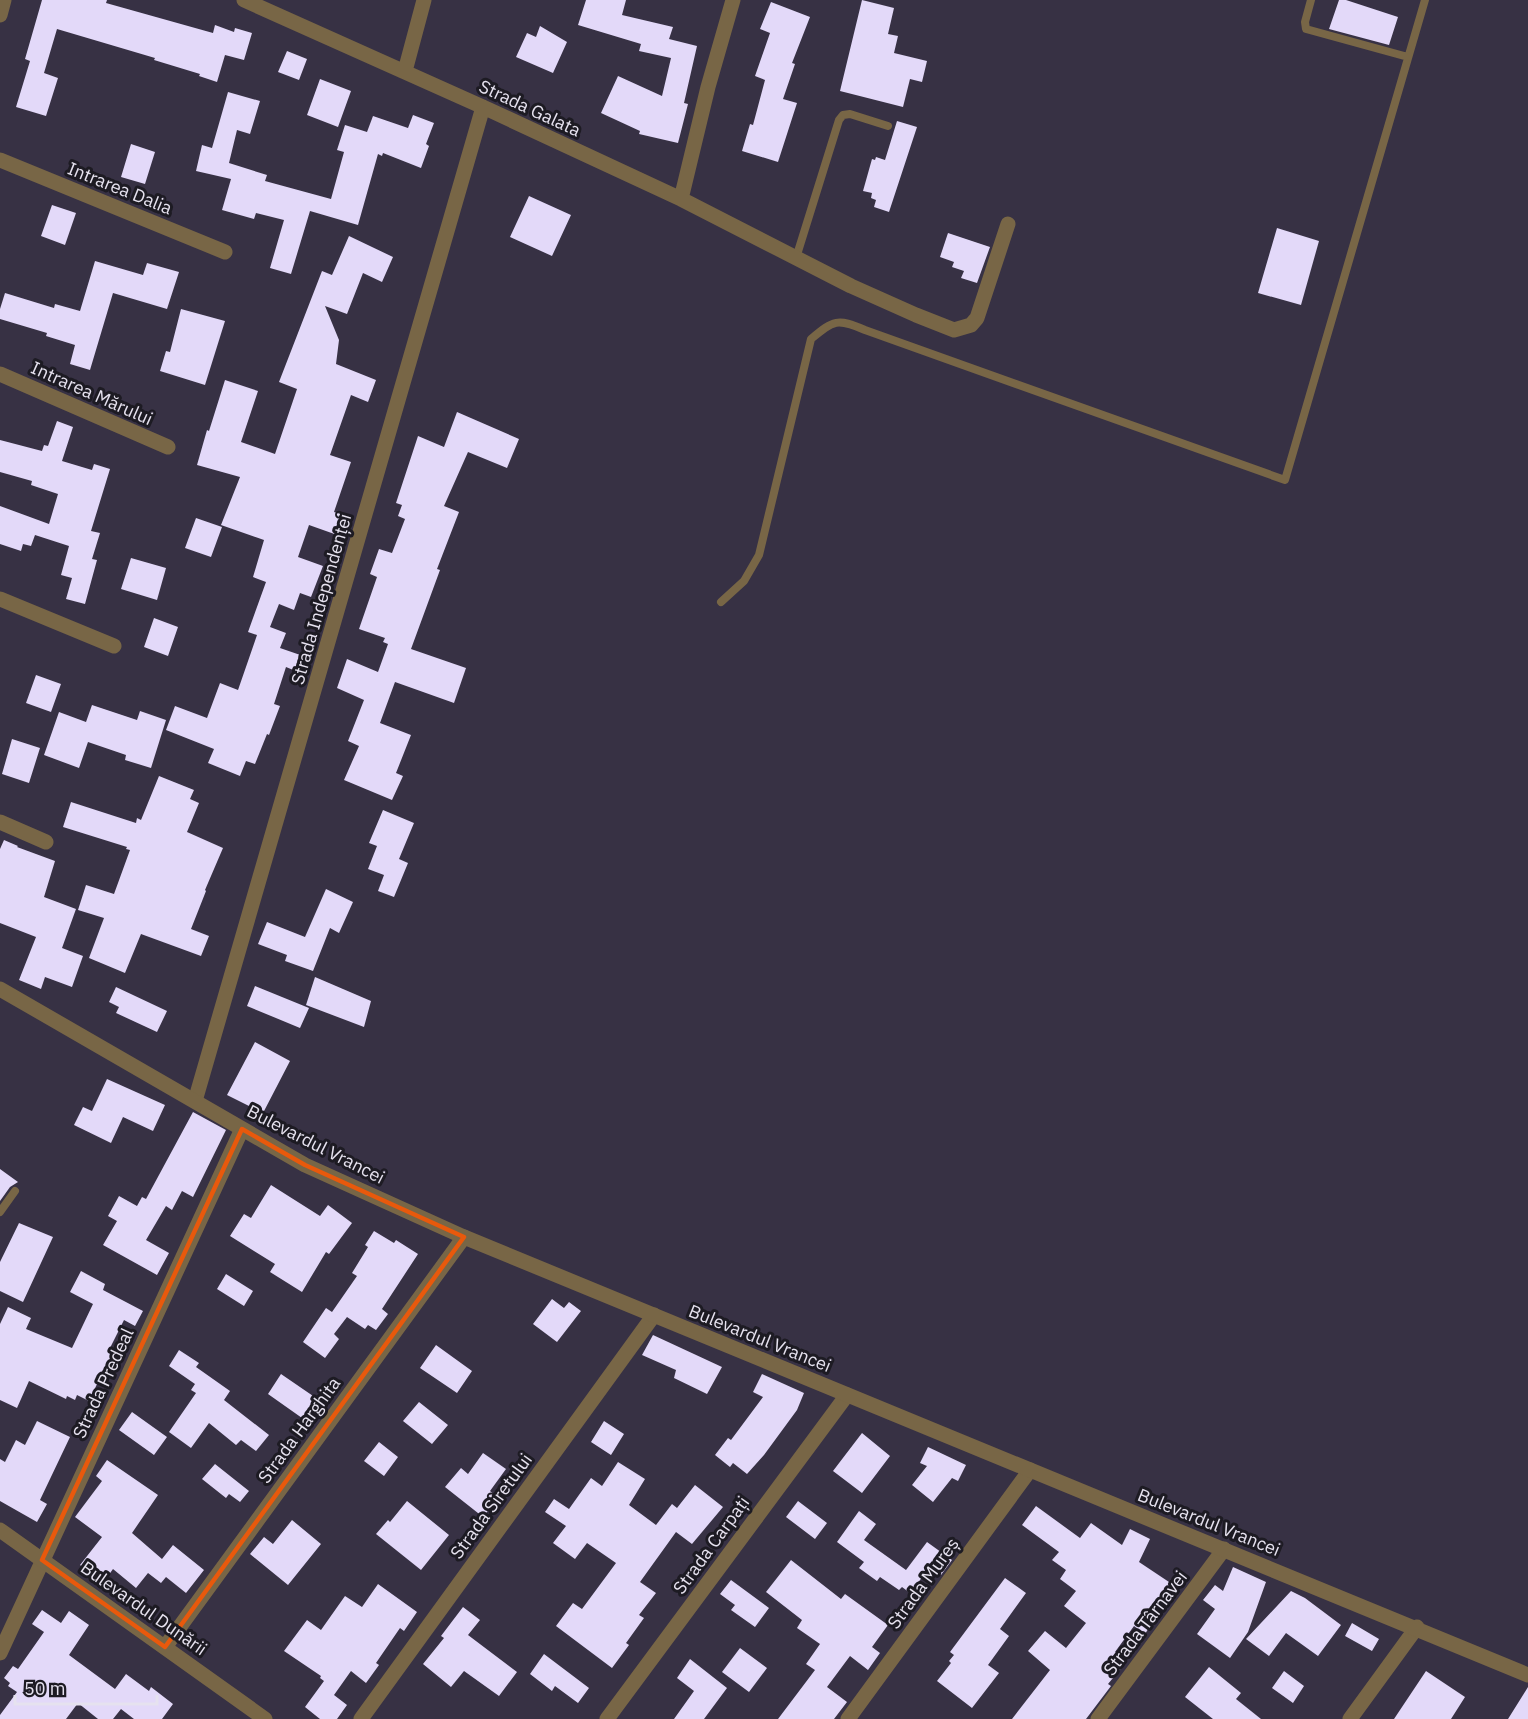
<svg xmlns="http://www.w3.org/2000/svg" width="1528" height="1719" viewBox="0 0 1528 1719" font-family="'IBM Plex Sans',sans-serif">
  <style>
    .building { fill: #e3d9f9 }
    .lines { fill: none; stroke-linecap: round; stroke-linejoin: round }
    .service { stroke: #786646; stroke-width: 8 }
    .minor { stroke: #786646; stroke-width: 15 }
    .tertiary { stroke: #786646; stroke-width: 15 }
    .marked { fill: none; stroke: #e8590c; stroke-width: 4.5; stroke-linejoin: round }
    .labels { text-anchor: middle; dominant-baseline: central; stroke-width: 6; stroke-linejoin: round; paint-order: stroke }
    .street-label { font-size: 18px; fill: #e6e2ef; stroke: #1d1b23 }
  </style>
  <rect width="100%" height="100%" fill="#373144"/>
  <path class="building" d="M42,0H107L106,3L213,33L215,25L234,32L235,28L252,33L244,60L225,55L217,82L199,76L200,74L154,60L155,58L57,29L44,73L58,78L46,116L16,107L30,61L25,59Z
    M586,0H626L622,15L673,27L669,39L697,46L684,103L688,104L678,143L639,134L640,131L601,113L618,76L662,96L671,58L639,51L641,44L578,25Z
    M862,0L894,8L888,34L898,36L894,53L927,61L922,82L910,79L903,107L840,91Z
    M1339,0H1346L1398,17L1389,45L1329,29Z
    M771,2L810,17L792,63L795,64L783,99L797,103L778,162L742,151L750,124L753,125L765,80L755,76L770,33L760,29Z
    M540,26L567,42L553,73L516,57L527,33L536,37Z
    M287,51L307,59L299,80L278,72Z
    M320,79L351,91L338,127L307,115Z
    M228,92L260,101L250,134L237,130L229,163L267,175L265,181L331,199L344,152L337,150L345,125L367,132L373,116L408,128L413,115L434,123L426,144L429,146L421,168L383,153L382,156L378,154L358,225L310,211L291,274L270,268L284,220L256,213L254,219L222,210L231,179L196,171L202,145L212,148Z
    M897,121L917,127L889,212L874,207L876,200L871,198L872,193L863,191L872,159L875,160L876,157L885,160Z
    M131,144L155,152L145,184L121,177Z
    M529,196L571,215L552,256L510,237Z
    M52,205L76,213L65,245L41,236Z
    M1277,228L1319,241L1301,305L1258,293Z
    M948,233L990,247L977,283L961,278L964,271L952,267L954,262L940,257Z
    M349,236L393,257L382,282L363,273L347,314L325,306L339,340L336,364L376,380L368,402L351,395L330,455L351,462L334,512L347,516L340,536L309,525L298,557L323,566L311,597L300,593L294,610L279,604L270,627L286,633L280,648L309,658L303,674L286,667L274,704L280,706L269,735L267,734L255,764L246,761L240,776L208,763L214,749L166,730L175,706L207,718L220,683L238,690L257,635L248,632L266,582L253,577L264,540L221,525L240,477L197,465L207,430L209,431L225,380L258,391L241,442L275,454L297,389L279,382L322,271L332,275Z
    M95,261L143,275L147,263L179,272L167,309L113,293L90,370L70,364L75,345L46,336L47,333L0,319V309L5,293L54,308L55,304L80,311Z
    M181,309L225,321L205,385L160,371L166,351L170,352Z
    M457,412L519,439L507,468L468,452L444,506L459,512L437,569L440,570L411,649L466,668L454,703L395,682L380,723L411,735L396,773L403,776L392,800L344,780L359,746L348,741L364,700L337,688L347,659L378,672L388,644L383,642L385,638L359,629L377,577L370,574L379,549L392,553L405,519L398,516L402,505L396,503L418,436L444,447Z
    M57,421L73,427L62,461L92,470L94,464L110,469L91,531L100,533L92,559L97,560L85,604L66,599L72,578L61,575L69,546L35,535L31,546L23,544L21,551L0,544V506L49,524L58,494L31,485L32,481L0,472V440L42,451L44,445L48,446Z
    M196,518L222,527L211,557L185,548Z
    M131,558L166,568L157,600L121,589Z
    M154,618L178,627L168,656L144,647Z
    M36,675L61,684L51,712L26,703Z
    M92,705L137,720L140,711L166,720L151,768L125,760L126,755L88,742L79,768L44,755L59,712L86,722Z
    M12,739L40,748L29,783L2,774Z
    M159,776L194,790L190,799L199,803L187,832L223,848L205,890L206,891L191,929L209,936L201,956L141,934L125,973L89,958L104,918L78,910L86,885L114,894L130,850L126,849L127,847L63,827L71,802L136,823L137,818L141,820Z
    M383,810L414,823L399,859L408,863L394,897L378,891L384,875L368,869L377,846L369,843Z
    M4,840L18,846L17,847L55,861L44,897L76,909L62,948L83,956L72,987L45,977L41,989L19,980L36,937L0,923V849Z
    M326,889L353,902L339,933L330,928L313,971L285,961L287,955L258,944L267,922L305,937Z
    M315,977L371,1001L364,1027L306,1005Z
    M255,986L309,1008L300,1028L247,1006Z
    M116,987L167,1011L157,1032L116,1013L119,1007L109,1002Z
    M255,1042L290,1061L263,1113L227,1095Z
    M107,1079L165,1105L153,1131L123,1117L111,1143L74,1125L83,1107L92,1111Z
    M193,1112L226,1130L193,1197L182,1191L172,1210L166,1206L146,1240L169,1253L157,1275L103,1245L117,1221L108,1216L119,1196L137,1206L142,1197L146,1199Z
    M0,1169L18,1182L10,1187L0,1201Z
    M271,1185L320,1216L328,1205L352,1223L329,1254L326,1252L302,1292L270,1272L275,1264L230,1236L244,1214L251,1218Z
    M19,1223L53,1237L23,1302L0,1291V1262Z
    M374,1231L394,1243L396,1240L418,1254L382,1309L388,1314L376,1330L368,1325L365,1329L347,1317L334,1334L339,1339L325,1358L303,1342L326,1308L332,1312L357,1276L352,1273L368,1247L365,1245Z
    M81,1271L105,1284L103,1290L143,1311L135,1326L124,1320L110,1348L118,1352L110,1367L106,1365L89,1401L77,1395L75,1400L67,1396L66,1399L29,1381L17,1408L0,1400V1324L8,1307L31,1318L26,1329L72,1348L93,1304L70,1292Z
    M226,1274L253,1291L244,1306L217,1289Z
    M552,1299L564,1308L569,1302L581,1311L557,1342L533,1324Z
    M653,1335L722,1367L707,1394L674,1378L676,1370L642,1355Z
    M436,1345L472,1371L457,1393L420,1368Z
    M179,1350L199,1363L196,1367L230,1391L224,1400L269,1435L256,1451L241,1440L236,1445L209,1423L191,1448L169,1432L196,1393L191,1390L195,1384L169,1366Z
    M281,1374L316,1398L302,1418L268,1394Z
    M762,1374L804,1393L797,1410L764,1455L747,1474L733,1463L730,1467L715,1455L728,1438L731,1440L763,1397L753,1392Z
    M419,1402L448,1425L432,1444L403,1421Z
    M132,1412L167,1437L154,1455L119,1430Z
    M37,1421L70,1437L40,1500L47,1504L37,1522L0,1501V1459L5,1462L16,1440L25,1445Z
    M604,1421L624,1434L611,1455L591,1442Z
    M862,1433L890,1456L862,1493L833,1471Z
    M379,1442L398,1457L384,1476L364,1461Z
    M928,1447L966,1465L958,1481L952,1478L933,1502L912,1485L927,1466L920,1463Z
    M483,1453L506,1469L490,1491L498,1498L483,1517L445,1487L461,1468L468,1474Z
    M107,1460L158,1495L132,1533L162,1559L173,1545L204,1570L186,1593L166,1577L161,1583L148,1573L136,1588L113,1569L103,1583L80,1565L102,1537L75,1517L102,1481L96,1476Z
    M618,1462L645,1479L629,1505L656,1525L672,1504L677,1508L695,1485L723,1507L692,1544L676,1532L640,1582L656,1593L639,1615L644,1618L626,1643L629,1645L612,1668L556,1626L573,1603L582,1609L616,1563L587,1543L575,1559L553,1543L566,1526L545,1512L554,1499L569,1509L591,1478L602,1486Z
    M215,1464L249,1491L240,1502L229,1494L226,1498L202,1479Z
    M407,1501L449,1535L421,1570L376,1534L388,1520L390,1522Z
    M798,1501L827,1523L815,1539L786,1517Z
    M1036,1506L1080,1538L1091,1523L1122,1545L1130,1529L1150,1539L1139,1562L1175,1586L1145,1634L1134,1626L1115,1652L1127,1661L1108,1684L1111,1686L1086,1719H1012L1050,1670L1028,1651L1045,1631L1066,1648L1086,1623L1064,1606L1076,1591L1060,1579L1066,1570L1052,1560L1059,1552L1022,1525Z
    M859,1511L876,1524L864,1540L906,1570L927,1542L952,1560L941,1575L930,1567L910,1593L902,1587L899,1590L880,1577L877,1581L859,1568L864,1562L837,1542Z
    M292,1520L321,1544L288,1585L250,1554L264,1537L273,1544Z
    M791,1560L841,1599L845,1594L888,1625L872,1647L880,1653L868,1670L850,1656L827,1687L847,1702L834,1719H778L815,1670L806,1664L820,1644L797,1628L802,1620L766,1592Z
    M1233,1567L1266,1582L1248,1632L1230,1658L1197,1634L1215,1609L1203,1600L1215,1585L1223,1591Z
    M1005,1578L1026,1593L1000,1629L1009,1636L988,1665L999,1673L972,1708L937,1681L951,1663L949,1661L954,1655L950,1652Z
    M731,1580L769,1608L755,1627L731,1610L735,1605L720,1594Z
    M378,1584L417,1612L404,1631L400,1628L376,1663L379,1665L366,1683L351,1671L334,1695L347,1705L337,1719H320L305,1707L324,1681L320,1678L321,1676L284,1651L307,1620L321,1630L345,1596L362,1607Z
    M1291,1591L1305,1598L1341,1625L1318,1656L1286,1633L1269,1656L1246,1639Z
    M463,1607L480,1620L468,1635L517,1672L499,1696L464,1671L451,1687L423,1664L444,1638L441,1636Z
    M42,1610L61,1623L69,1611L89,1625L69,1655L115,1689L126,1674L149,1691L151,1687L173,1704L162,1719H134L121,1709L113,1719H98L78,1703L66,1719H0V1715L17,1692L8,1686L10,1683L4,1678L13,1666L18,1669L44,1632L32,1624Z
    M1352,1623L1379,1639L1372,1651L1345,1636Z
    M740,1648L767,1668L749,1692L722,1672Z
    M544,1654L589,1688L578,1703L555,1686L552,1691L530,1674Z
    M690,1659L727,1688L704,1719H674L694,1691L677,1678Z
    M1209,1667L1241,1693L1236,1699L1261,1719H1213L1185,1697Z
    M1284,1671L1304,1686L1293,1703L1272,1688Z
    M1426,1671L1465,1697L1451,1719H1394Z
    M1528,1687V1719H1508Z"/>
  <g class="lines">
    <path class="service" d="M1311,0L1305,22L1306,29L1408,57
      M796,258L839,120L843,115L850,114L888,126
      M721,602L744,581L759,555L811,339C834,320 837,318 865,330L1285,480L1425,0
      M0,1212L15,1191"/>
    <path class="minor" d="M244,0L483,107L681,199L851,286L916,315L954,330L971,325L977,318L1008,224
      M0,15L4,0
      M405,71L424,0
      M0,160L225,252
      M681,199L708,87L733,0
      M0,374L168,447
      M0,599L114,646
      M0,822L46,842
      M195,1101L483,107
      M165,1647L464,1237
      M0,1653L242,1129
      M361,1719L654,1315
      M607,1719L847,1395
      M848,1719L1030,1470
      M1098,1719L1224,1549
      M1350,1719L1417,1627"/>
    <path class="tertiary" d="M0,989L305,1165L464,1237L1528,1675
      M0,1530L265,1719"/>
  </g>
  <path class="marked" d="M242,1129L305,1165L464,1237L165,1647L42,1560Z"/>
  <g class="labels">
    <g class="street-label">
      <text transform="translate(530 108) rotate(25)">Strada Galata</text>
      <text transform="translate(120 188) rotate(22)">Intrarea Dalia</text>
      <text transform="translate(92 393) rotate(24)">Intrarea Mărului</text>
      <text transform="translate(321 599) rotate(-74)">Strada Independenței</text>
      <text transform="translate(316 1144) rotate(27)">Bulevardul Vrancei</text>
      <text transform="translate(760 1338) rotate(22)">Bulevardul Vrancei</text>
      <text transform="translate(103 1383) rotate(-65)">Strada Predeal</text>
      <text transform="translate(299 1430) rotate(-54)">Strada Harghita</text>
      <text transform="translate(491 1506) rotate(-54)">Strada Siretului</text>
      <text transform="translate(1209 1522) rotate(22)">Bulevardul Vrancei</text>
      <text transform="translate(711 1545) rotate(-54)">Strada Carpați</text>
      <text transform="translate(923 1583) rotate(-54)">Strada Mureș</text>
      <text transform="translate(144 1608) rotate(35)">Bulevardul Dunării</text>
      <text transform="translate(1145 1623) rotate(-53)">Strada Târnavei</text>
    </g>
  </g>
  <path d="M15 1695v9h142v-9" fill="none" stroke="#e6e2ef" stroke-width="3"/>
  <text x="24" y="1695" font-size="18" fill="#e6e2ef" stroke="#1d1b23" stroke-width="4.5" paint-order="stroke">50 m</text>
</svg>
